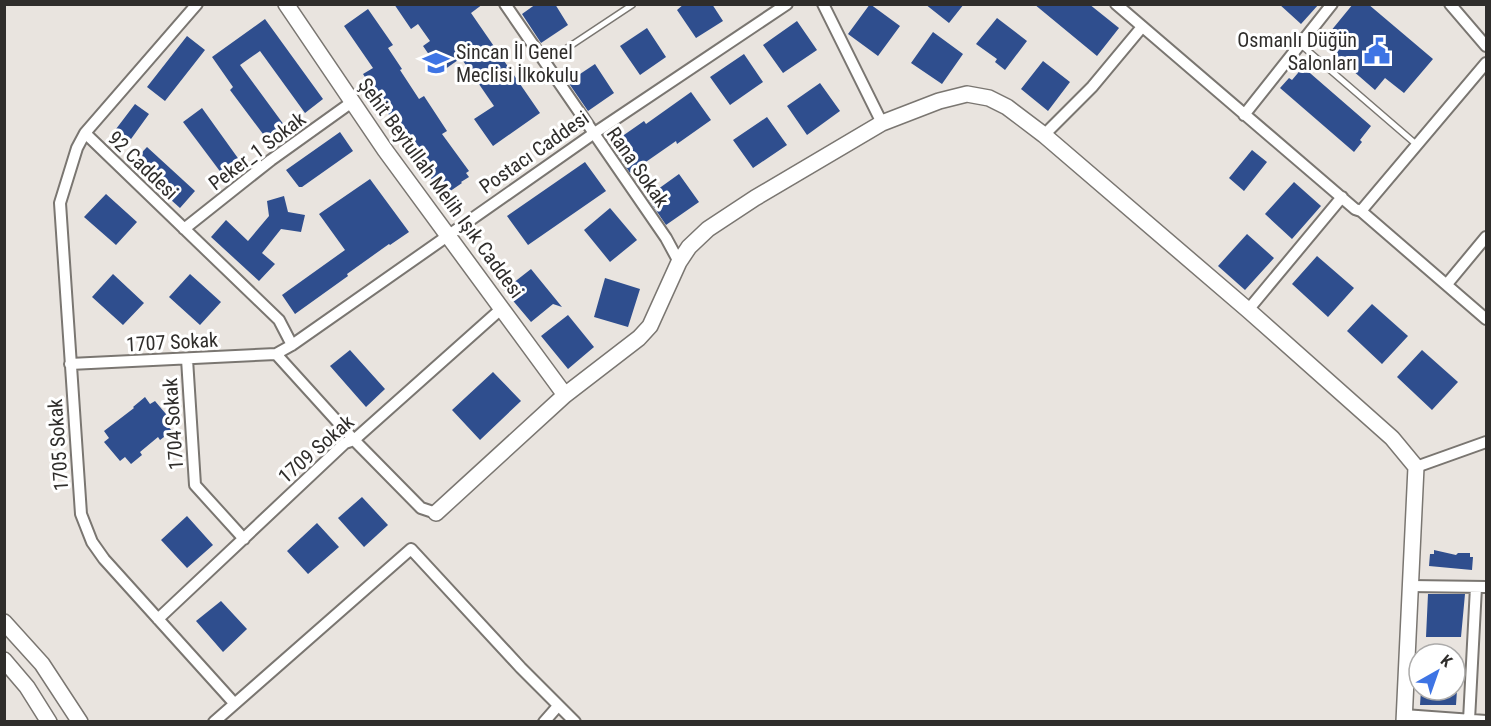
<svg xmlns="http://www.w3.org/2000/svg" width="1491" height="726" viewBox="0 0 1491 726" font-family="'Roboto Condensed',sans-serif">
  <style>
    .building { fill: #2f4e8e }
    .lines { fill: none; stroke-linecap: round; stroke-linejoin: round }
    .lane-casing { stroke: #7a7671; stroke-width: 8 }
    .street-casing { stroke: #7a7671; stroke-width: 14 }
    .secondary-casing { stroke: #7a7671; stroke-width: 18 }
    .lane { stroke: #fff; stroke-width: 5 }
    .street { stroke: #fff; stroke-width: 10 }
    .secondary { stroke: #fff; stroke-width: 15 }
    .labels { text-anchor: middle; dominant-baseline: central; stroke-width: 6; stroke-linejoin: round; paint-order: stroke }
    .poi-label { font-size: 20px; fill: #2f2d2b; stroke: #fff; text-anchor: end }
    .street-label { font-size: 20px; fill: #2f2d2b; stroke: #fff }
  </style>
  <rect width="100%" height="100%" fill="#e9e4df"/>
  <path class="building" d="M394,4H483L471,13L540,113L493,146L474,119L494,106L461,58L441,72L423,46L430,41L418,24L411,29Z
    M536,4H555L568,25L541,43L522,14Z
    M684,4H712L723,21L696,38L677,10Z
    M870,4L900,26L878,56L848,34Z
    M925,4H964L949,23Z
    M1034,4H1089L1119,28L1097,56Z
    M1279,4H1319L1301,24Z
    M1353,4H1368L1433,59L1404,93L1385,78L1375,90L1321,43Z
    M368,9L393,45L388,48L402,69L400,70L419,99L424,96L447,131L442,134L469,171L466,173L469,177L461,182L462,183L443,196L414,153L410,156L387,121L391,118L363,74L373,68L344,26Z
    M997,18L1027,41L1005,70L995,62L997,59L976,44Z
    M265,19L323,99L305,113L260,51L240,65L287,129L269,142L230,90L233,87L212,57Z
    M797,21L817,50L783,73L763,45Z
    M647,28L666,57L640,75L620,46Z
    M933,32L963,54L942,84L911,63Z
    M187,36L205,50L165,101L147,87Z
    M744,54L763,82L730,105L710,77Z
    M1043,61L1070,82L1048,111L1021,89Z
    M595,64L614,93L588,111L568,82Z
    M1303,67L1371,126L1360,140L1362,142L1354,152L1280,88L1289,78L1292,80Z
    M820,83L840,111L807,135L787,106Z
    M691,92L711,120L677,144L676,141L630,173L611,144L644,121L646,124Z
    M135,104L149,114L131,139L116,129Z
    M202,108L240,161L222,174L183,122Z
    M767,117L787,145L753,168L733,140Z
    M340,132L353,151L302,187H299L286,170Z
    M147,147L195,191L180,208L131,164Z
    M1252,150L1267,162L1244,191L1229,178Z
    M585,162L606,191L528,245L507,216Z
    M679,174L699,202L666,225L647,197Z
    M370,179L409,232L390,245L389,244L347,274L348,276L295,314L282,295L345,250L319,214Z
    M1294,182L1321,206L1292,239L1265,214Z
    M106,194L137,222L116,245L84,217Z
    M284,196L288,212L305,215L301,232L281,229L262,253L275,264L259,281L211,237L226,220L248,241L269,216L267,201Z
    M610,208L637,240L610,262L584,230Z
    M1247,234L1274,258L1245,290L1218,266Z
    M1317,256L1354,288L1328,317L1292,284Z
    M531,269L562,307L553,304L531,322L504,290Z
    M113,274L144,303L123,325L92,297Z
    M190,274L221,302L200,325L169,297Z
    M605,278L640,289L628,327L594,317Z
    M1372,304L1408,336L1382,364L1347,331Z
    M568,315L594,347L568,369L541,336Z
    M350,350L385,389L366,407L330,366Z
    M1422,350L1458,382L1432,410L1397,377Z
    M493,372L521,401L480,440L452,410Z
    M145,397L150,404L155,401L171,420L166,424L172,431L160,440L158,437L140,452L142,455L131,464L125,457L120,461L104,442L109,438L104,431L134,408L133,407Z
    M362,497L388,525L364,547L338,518Z
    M187,516L213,545L187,568L161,540Z
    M317,523L339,547L308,574L287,551Z
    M1434,550L1456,555L1458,553H1470V557H1473L1472,570L1429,566L1430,554H1434Z
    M1428,594H1465L1461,637H1426Z
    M221,601L247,629L223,652L196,621Z
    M1421,690H1457L1456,705H1420Z"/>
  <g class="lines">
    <g class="lane-casing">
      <path id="lane" d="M1300,44L1417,145
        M546,62L632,5"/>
    </g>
    <g class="street-casing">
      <path id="street" d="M197,4L85,133L279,320L292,345
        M505,4L666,238L679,262
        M823,4L882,123
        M1116,4L1355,209L1361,211L1486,319
        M1450,4L1486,46
        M1244,115L1332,4
        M85,133L77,148L60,203L81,514L92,542L104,559L234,703
        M1044,135L1092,87L1142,27
        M1361,211L1486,63
        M184,229L271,160L352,102
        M1447,284L1486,237
        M1248,310L1342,197
        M276,354L354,440L421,508L436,513
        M187,359L195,485L244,539
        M70,364L276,354L292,345L593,134L787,4
        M1416,467L1486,442
        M1410,586L1486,587
        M158,619L345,443L354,440L501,309
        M1404,715L1486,721
        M1469,720L1476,587
        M214,722L411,549L521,668L575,722
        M544,722L558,706"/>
    </g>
    <g class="secondary-casing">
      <path id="secondary" d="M286,4L385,150L565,395
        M436,513L565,395L639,338L650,326L679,262L689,247L708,229L755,198L882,123L939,101L967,94L989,98L1007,107L1044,135L1248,310L1392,438L1416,467L1404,722
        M4,622L42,664L80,722
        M4,660L27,687L49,722"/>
    </g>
    <use href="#lane" class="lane"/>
    <use href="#street" class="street"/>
    <use href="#secondary" class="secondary"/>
  </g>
  <defs>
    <g id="civic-bare" transform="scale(2.07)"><path d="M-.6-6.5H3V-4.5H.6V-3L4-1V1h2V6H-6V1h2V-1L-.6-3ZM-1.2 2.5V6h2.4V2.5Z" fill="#3e74e4" stroke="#fff" stroke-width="2.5" paint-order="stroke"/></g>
    <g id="school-bare" transform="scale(2.07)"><path d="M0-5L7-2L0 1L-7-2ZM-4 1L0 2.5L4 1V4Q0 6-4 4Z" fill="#3e74e4" stroke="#fff" stroke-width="2.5" paint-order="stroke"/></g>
  </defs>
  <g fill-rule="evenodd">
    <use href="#civic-bare" x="1377" y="51"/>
    <use href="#school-bare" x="436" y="63"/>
  </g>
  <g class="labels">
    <g class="poi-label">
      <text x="1357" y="40">Osmanlı Düğün<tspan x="1357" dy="23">Salonları</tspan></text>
      <text x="456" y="52" text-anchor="start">Sincan İl Genel<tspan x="456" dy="23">Meclisi İlkokulu</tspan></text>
    </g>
    <g class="street-label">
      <text transform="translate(257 151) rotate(-37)">Peker_1 Sokak</text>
      <text transform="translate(534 152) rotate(-35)">Postacı Caddesi</text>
      <text transform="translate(143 165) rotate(44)">92 Caddesi</text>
      <text transform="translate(638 167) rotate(55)">Rana Sokak</text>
      <text transform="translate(441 188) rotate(54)">Şehit Beytullah Melih Işık Caddesi</text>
      <text transform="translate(172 342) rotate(-3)">1707 Sokak</text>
      <text transform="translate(173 424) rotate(-94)">1704 Sokak</text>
      <text transform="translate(58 445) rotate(-94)">1705 Sokak</text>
      <text transform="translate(316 449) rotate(-41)">1709 Sokak</text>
    </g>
  </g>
  <rect width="1491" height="726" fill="none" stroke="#2f2d2b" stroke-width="12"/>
  <g transform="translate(1437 672) rotate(40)"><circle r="28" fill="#ffffff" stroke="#acabaa" stroke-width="1.5"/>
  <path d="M0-4.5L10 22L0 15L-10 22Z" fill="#3e74e4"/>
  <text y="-9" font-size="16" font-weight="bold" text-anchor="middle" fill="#2f2d2b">K</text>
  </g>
</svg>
